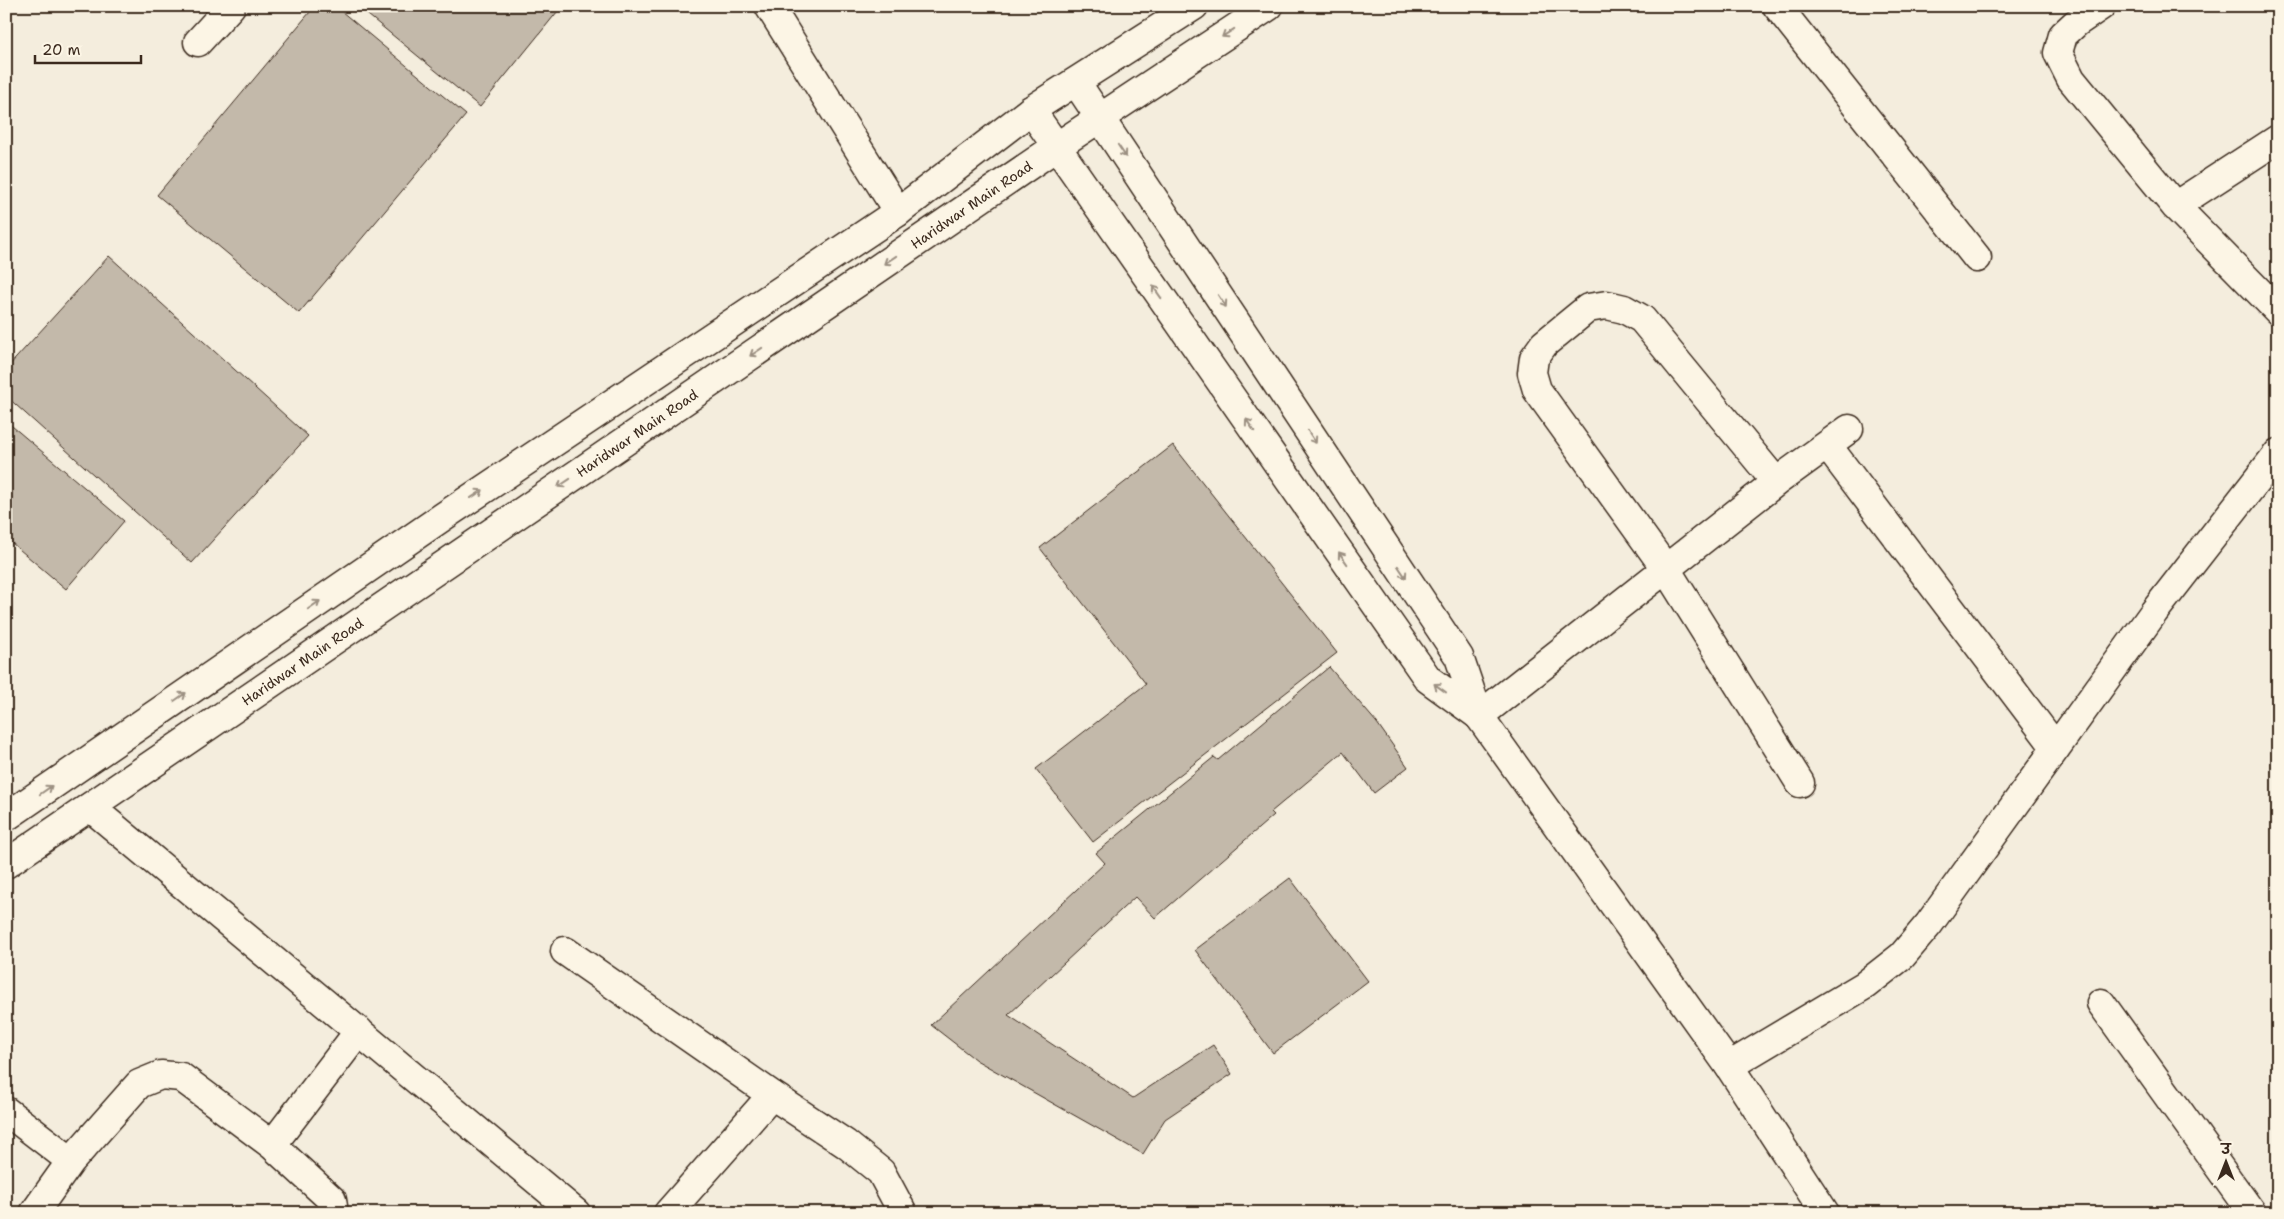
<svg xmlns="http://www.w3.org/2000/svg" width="2284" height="1219" viewBox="0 0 2284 1219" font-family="'Shantell Sans','Playpen Sans Deva',sans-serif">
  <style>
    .building { fill: #c3b9aa; stroke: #3b2a1e }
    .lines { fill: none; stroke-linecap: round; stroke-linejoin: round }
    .minor-casing { stroke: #3b2a1e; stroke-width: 31 }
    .major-casing { stroke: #3b2a1e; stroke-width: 31 }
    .minor { stroke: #fcf5e5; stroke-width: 28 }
    .major { stroke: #fcf5e5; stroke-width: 28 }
    .oneway { stroke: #9c9082 }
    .labels { text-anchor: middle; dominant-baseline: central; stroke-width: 4.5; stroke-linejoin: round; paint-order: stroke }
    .street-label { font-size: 14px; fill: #3b2a1e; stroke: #fcf5e5 }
  </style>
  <rect width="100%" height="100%" fill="#f4eddd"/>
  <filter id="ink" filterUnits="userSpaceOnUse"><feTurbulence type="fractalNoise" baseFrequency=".02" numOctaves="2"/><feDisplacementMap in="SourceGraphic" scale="10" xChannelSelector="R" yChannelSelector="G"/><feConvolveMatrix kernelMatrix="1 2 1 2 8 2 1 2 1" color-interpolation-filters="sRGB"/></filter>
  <g filter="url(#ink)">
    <path class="building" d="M315,6H335L466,115L299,313L157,195Z
      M357,6H562L480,107Z
      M109,256L308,436L192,563L6,396V369Z
      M6,421L124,521L66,589L6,538Z
      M1173,445L1337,653L1093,842L1036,769L1146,684L1040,548Z
      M1329,667L1377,723L1408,767L1374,793L1343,752L1271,812L1274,815L1155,918L1135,897L1008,1015L1133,1098L1213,1045L1232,1074L1165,1119L1143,1154L976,1060L931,1025L1105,863L1096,853L1214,757L1218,760Z
      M1290,878L1368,981L1273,1053L1195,950Z"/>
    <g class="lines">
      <g class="minor-casing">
        <path id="minor" d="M769,6L898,212
          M1777,6L1977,258
          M2101,6L2076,23L2063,35L2058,53L2071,79L2175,206L2278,311
          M198,42L231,6
          M2175,206L2278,139
          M1827,445L2056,748
          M1776,482L1642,319L1624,309L1607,305L1588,308L1544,344L1534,358L1532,373L1537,390L1666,569L1800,783
          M1479,716L1776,482L1849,429
          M90,807L576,1213
          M565,951L772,1095L846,1144L881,1172L903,1213
          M2101,1003L2252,1213
          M1729,1066L1865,985L1902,956L1929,924L2154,612L2278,453
          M6,1111L71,1161
          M272,1145L359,1031
          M34,1213L71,1161L139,1084L161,1075L181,1077L272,1145L332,1200L334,1213
          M668,1213L772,1095"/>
      </g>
      <g class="major-casing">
        <g id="major">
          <path d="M1076,82L1459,657L1479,716L1729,1066L1825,1213"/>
          <path d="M1031,110L1428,679L1479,716"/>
          <path d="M6,817L444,516L898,212L1031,110L1194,6"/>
          <path id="s1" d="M6,864L1056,147L1269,6"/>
        </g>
      </g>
      <use href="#minor" class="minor"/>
      <use href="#major" class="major"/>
    </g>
    <defs><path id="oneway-shaft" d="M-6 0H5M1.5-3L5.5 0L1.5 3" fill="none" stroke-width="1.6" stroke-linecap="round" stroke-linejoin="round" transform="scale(1.25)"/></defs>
    <g class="oneway">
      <use href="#oneway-shaft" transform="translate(1228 33) rotate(147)"/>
      <use href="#oneway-shaft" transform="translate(1122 151) rotate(56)"/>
      <use href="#oneway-shaft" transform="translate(890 260) rotate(146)"/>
      <use href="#oneway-shaft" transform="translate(1157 292) rotate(-125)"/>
      <use href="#oneway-shaft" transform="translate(1222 301) rotate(56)"/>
      <use href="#oneway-shaft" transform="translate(756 352) rotate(146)"/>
      <use href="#oneway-shaft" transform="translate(1250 425) rotate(-125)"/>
      <use href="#oneway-shaft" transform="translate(1312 437) rotate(56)"/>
      <use href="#oneway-shaft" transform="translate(564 483) rotate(146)"/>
      <use href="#oneway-shaft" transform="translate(477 494) rotate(-34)"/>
      <use href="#oneway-shaft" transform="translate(1343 558) rotate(-125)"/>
      <use href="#oneway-shaft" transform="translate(1402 572) rotate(56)"/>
      <use href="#oneway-shaft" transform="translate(314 605) rotate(-35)"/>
      <use href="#oneway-shaft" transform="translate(1440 688) rotate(-144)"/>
      <use href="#oneway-shaft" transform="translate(180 697) rotate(-35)"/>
      <use href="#oneway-shaft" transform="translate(46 790) rotate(-35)"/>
    </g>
  </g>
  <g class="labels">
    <g class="street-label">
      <text stroke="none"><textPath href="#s1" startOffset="1169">Haridwar Main Road</textPath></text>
      <text stroke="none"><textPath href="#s1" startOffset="764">Haridwar Main Road</textPath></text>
      <text stroke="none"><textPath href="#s1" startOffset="359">Haridwar Main Road</textPath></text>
    </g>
  </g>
  <rect width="2284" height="1219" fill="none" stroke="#fcf5e5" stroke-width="25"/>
  <rect x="12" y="12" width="2259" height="1194" fill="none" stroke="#3b2a1e" stroke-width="2" filter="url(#ink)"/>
  <g transform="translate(2226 1162)" stroke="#fcf5e5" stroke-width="4" paint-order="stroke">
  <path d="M0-4L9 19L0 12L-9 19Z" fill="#3b2a1e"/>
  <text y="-8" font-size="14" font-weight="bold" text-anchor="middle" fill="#3b2a1e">उ</text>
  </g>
  <path d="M35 55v8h106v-8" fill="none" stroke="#3b2a1e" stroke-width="2.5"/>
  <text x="42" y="55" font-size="15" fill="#3b2a1e" stroke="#fcf5e5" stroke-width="4" paint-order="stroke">20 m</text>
</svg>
